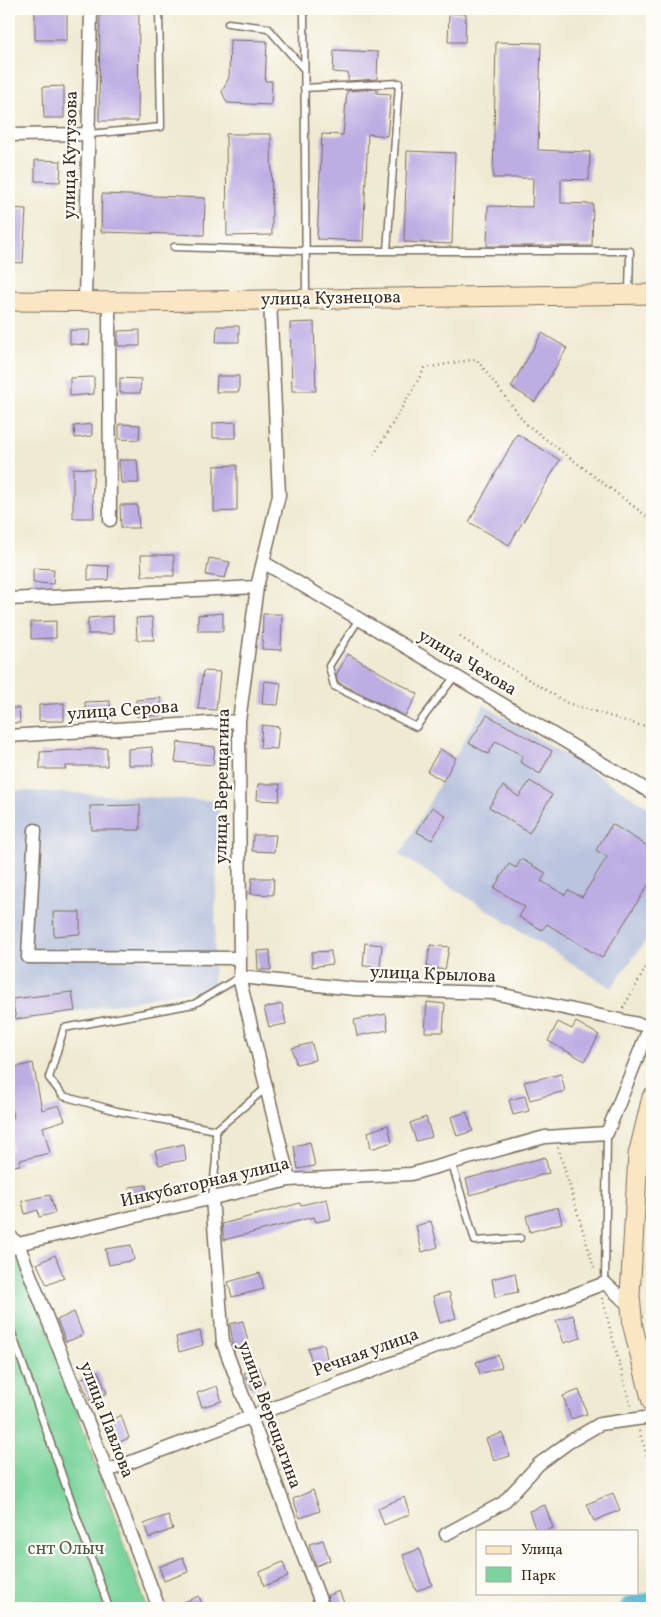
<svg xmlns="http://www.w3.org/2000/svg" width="661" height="1617" viewBox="0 0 661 1617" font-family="Vollkorn,serif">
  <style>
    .industrial { fill: #bac4de }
    .green { fill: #7ad49b; stroke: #5a7f5c }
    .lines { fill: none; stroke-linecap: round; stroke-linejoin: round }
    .river { stroke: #53b6d1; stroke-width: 24 }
    .building { fill: #bcade3 }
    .lane-casing { stroke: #7a6d5d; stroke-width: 9 }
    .street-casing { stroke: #7a6d5d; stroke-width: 15 }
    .secondary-casing { stroke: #7a6d5d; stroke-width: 21 }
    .path { stroke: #7a6d5d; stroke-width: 2.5; stroke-dasharray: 1 4; stroke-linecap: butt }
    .lane { stroke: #fff; stroke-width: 6 }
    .street { stroke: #fff; stroke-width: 12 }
    .secondary { stroke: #fbe6c4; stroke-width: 19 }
    .labels { text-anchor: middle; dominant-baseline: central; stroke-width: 4.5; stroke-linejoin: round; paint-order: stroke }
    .street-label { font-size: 18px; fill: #3b2a1e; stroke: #fdfcf7 }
    .park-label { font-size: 18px; fill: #4e5d44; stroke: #fdfcf7 }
  </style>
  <rect width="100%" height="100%" fill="#fdfcf7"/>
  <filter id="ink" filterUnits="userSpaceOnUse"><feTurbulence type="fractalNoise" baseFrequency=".02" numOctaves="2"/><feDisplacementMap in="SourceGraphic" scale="10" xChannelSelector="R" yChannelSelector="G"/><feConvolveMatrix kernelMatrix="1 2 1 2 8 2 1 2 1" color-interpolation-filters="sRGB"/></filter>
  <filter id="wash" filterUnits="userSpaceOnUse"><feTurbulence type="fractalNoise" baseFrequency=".0096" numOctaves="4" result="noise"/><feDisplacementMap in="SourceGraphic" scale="20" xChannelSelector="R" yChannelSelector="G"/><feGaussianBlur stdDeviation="1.12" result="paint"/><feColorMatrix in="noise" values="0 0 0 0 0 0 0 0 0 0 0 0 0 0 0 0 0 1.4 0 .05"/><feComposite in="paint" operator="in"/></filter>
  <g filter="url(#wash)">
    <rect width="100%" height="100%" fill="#efead1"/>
    <path class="industrial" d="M484,705L652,809V932L611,988L400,855Z
      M9,790L219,801L213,987L9,1023Z"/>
    <path class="green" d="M9,1235H14L147,1608H9Z"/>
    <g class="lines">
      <path class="river" d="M632,1608L652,1604"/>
    </g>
    <g id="blocks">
      <path class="building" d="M100,9H139L138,121H99Z
        M35,10H67V40H35Z
        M449,13L466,14L465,42H448Z
        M230,40L267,41L265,81H272L271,105L227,103L222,92L229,77Z
        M496,42L541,43L538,150L590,152L589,180L561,179V203L593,204L592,246H487L488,206L532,207L533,178H493Z
        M334,50L378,52L377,79L348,81V73L333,72Z
        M64,86V118H44L43,87Z
        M377,89V93L391,94L387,136L368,134L363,241L317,239L322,134L343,135L347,91Z
        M226,134H271L272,235L227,236Z
        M407,151L455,153L452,244L404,242Z
        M35,160L61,161L60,182L35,181Z
        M102,194L205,198L204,235L101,232Z
        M9,208L26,209L23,263L9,262Z
        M314,322L316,391H292L290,323Z
        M217,326H239V342H216Z
        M70,330H90L89,345L70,344Z
        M140,330V346H118V331Z
        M542,333L567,348L535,402L511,387Z
        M217,376H239V392H216Z
        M94,377V394L70,396V378Z
        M120,378L141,379L140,393H120Z
        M236,422V438H213V423Z
        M92,424V436L75,438L74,426Z
        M119,424L140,425L139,440L119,439Z
        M517,434L560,460L509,545L469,522Z
        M119,460H137L139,483H121Z
        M237,465V511L214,512V466Z
        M73,468L94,469L92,498H93L94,518H73Z
        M120,505H137L139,528H121Z
        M141,555H174V576H142Z
        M209,558L230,562L225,578L206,575Z
        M88,565L109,566L108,580H88Z
        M33,568L54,569L53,584L33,583Z
        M223,613V631H198V615Z
        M263,614H282L281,650L262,649Z
        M113,616V634H88V618Z
        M152,617L154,640H137L136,618Z
        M56,621V638L31,639V622Z
        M348,654L418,694L405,716L338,682L336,675Z
        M203,671L220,672L216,710L198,709Z
        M264,681L281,683L278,705L262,704Z
        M161,698V716H136V700Z
        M110,701V718L86,719L85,702Z
        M64,703V721H39V705Z
        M9,708H19L20,723H9Z
        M487,715L552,751L540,774L520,762L523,756L496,741L488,754L469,743Z
        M262,725L279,727L277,749L260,748Z
        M178,742L215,747L213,765L175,762Z
        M152,747L153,765H128V749Z
        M107,748V766H66V769H40V752Z
        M440,749L456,758L443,781L427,771Z
        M530,781L552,795L529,833L489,807L503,786L519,797Z
        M258,784H280L279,801L257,800Z
        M140,805V830H92L90,806Z
        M432,807L446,816L432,840L417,832Z
        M612,824L652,849V879L602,958L547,924L542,930L519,917L525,907L494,888L509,864L516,868L521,859L546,873L541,881L565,895L568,890L582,897L607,857L596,850Z
        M253,835H276L274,852L252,851Z
        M252,878H274L273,895L251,894Z
        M53,912H80V934L54,936Z
        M365,943L382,945L380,967L363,966Z
        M430,945L449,947L445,970L427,967Z
        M270,950L271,970H258L257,951Z
        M331,951L332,964L312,967V952Z
        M72,992L75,1011L16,1019L12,999Z
        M427,1002L445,1004L443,1032H425Z
        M282,1004L286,1024L269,1027L264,1008Z
        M386,1014L388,1030L357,1036L354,1020Z
        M558,1022L572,1029L576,1022L599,1035L585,1061L548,1041Z
        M312,1043L315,1060L296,1064L292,1048Z
        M33,1063L42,1110L59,1105L65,1120L43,1127L50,1153L20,1160V1165L9,1167V1151L12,1150L9,1120L13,1119L9,1093V1069Z
        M561,1074L565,1091L530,1100L524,1082Z
        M525,1096L529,1111L513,1115L509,1100Z
        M467,1112L473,1131L457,1136L451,1117Z
        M426,1117L432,1137L416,1141L410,1123Z
        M388,1125L392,1142L371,1149L368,1132Z
        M310,1142L315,1166L298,1169L294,1146Z
        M184,1144L186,1160L159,1165L155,1151Z
        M545,1157L549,1173L470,1195L466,1179Z
        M146,1185L147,1195L131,1199L129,1187Z
        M50,1195L55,1213L39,1217L38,1210L25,1214L22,1201Z
        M327,1199L331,1219L316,1222L314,1217L224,1240L222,1224L300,1203L301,1205Z
        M558,1207L562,1223L530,1232L526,1216Z
        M431,1221L438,1247L422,1252L416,1226Z
        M131,1245L134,1260L109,1265L105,1249Z
        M55,1255L64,1278L47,1285L37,1264Z
        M260,1273L264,1289L232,1297L228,1282Z
        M515,1273L518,1292L495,1297L492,1279Z
        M449,1292L456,1318L440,1323L433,1296Z
        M74,1312L83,1335L66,1342L57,1320Z
        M573,1315L581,1338L564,1343L556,1321Z
        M243,1321L249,1346L234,1350L230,1324Z
        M200,1331L203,1345L179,1352L176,1337Z
        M324,1344L328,1364L313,1367L308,1348Z
        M498,1355L502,1367L480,1374L476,1362Z
        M259,1367L265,1383L252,1390L244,1373Z
        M98,1371L107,1393L90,1401L80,1379Z
        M217,1386L222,1401L202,1407L197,1393Z
        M579,1390L587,1414L571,1419L563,1396Z
        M121,1415L129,1438L113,1445L103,1424Z
        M502,1433L510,1456L494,1461L486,1439Z
        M313,1490L320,1511L300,1518L293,1499Z
        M613,1493L620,1510L594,1521L587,1504Z
        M404,1497L410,1514L384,1525L378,1508Z
        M545,1505L553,1528L544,1531H536L529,1511Z
        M168,1515L173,1529L149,1538L144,1524Z
        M323,1540L330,1560L316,1566L309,1544Z
        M419,1549L432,1585L416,1591L403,1555Z
        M183,1557L188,1572L164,1581L159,1567Z
        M283,1562L288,1577L264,1586L260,1572Z
        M339,1591L346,1608H331L327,1596Z
        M199,1596L203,1608H169Z"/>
    </g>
  </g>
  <g filter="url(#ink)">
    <use href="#blocks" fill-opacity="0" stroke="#7a6d5d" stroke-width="1"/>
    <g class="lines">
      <g class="lane-casing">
        <path id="lane" d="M304,9L306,297
          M228,23L268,28L304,69
          M304,88L399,83L387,251
          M89,134L161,127L159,9
          M174,247L306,251H630L629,293
          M359,619L329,666L334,686L416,727L455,676
          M240,977L194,1004L64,1028L49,1078L63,1096L117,1111L216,1130L266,1088
          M452,1164L475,1241L520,1238
          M212,1198L216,1159V1130
          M605,1283L607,1133
          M9,1325L109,1608"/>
      </g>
      <g class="street-casing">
        <path id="street" d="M9,135L89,134
          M270,300L279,495L257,587L239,721L240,981L289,1180
          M85,302L91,9
          M109,302L110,520
          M263,562L652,793
          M9,599L257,587
          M9,736L239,721
          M35,830L28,957L240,958
          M240,977L355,989L494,993L652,1027
          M212,1198L223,1343L323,1608
          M9,1235L18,1244L107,1471L159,1608
          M9,1250L18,1244L289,1180L411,1174L545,1137L607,1133L650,1026
          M107,1471L605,1283L631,1307
          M446,1534L503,1503L539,1464L569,1442L600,1424L652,1417"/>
      </g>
      <g class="secondary-casing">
        <path id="secondary" d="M9,301L139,302L652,294
          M652,1097L638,1155L630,1296L633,1327L652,1402"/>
      </g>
      <path class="path" d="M374,455L425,368L476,359L526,424L650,519L652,524
        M460,637L567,703L642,726L652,721
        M623,1008L652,957
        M558,1147L595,1271
        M602,1298L631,1407
        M639,1431L652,1470"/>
      <use href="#lane" class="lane"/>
      <use href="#street" class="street"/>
      <use href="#secondary" class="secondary"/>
    </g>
  </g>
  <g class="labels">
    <g class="street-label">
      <text transform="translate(71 155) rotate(-89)">улица Кутузова</text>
      <text transform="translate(331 299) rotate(-1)">улица Кузнецова</text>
      <text transform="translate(467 663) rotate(31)">улица Чехова</text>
      <text transform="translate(123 711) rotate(-4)">улица Серова</text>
      <text transform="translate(223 786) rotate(-89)">улица Верещагина</text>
      <text transform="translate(433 975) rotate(2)">улица Крылова</text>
      <text transform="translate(205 1183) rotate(-13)">Инкубаторная улица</text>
      <text transform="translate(366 1353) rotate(-20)">Речная улица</text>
      <text transform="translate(269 1415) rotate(70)">улица Верещагина</text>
      <text transform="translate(106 1420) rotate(69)">улица Павлова</text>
    </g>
    <g class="park-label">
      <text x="66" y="1549">снт Олыч</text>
    </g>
  </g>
  <rect width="661" height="1617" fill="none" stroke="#fdfcf7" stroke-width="30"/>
  <rect x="476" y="1530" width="162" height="65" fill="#fdfcf7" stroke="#afa8a0"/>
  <rect x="486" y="1546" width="25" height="8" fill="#fbe6c4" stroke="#afa8a0"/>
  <text x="521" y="1554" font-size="15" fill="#3b2a1e">Улица</text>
  <rect x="486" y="1567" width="25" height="15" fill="#7ad49b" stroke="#afa8a0"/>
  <text x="521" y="1580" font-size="15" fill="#3b2a1e">Парк</text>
</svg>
